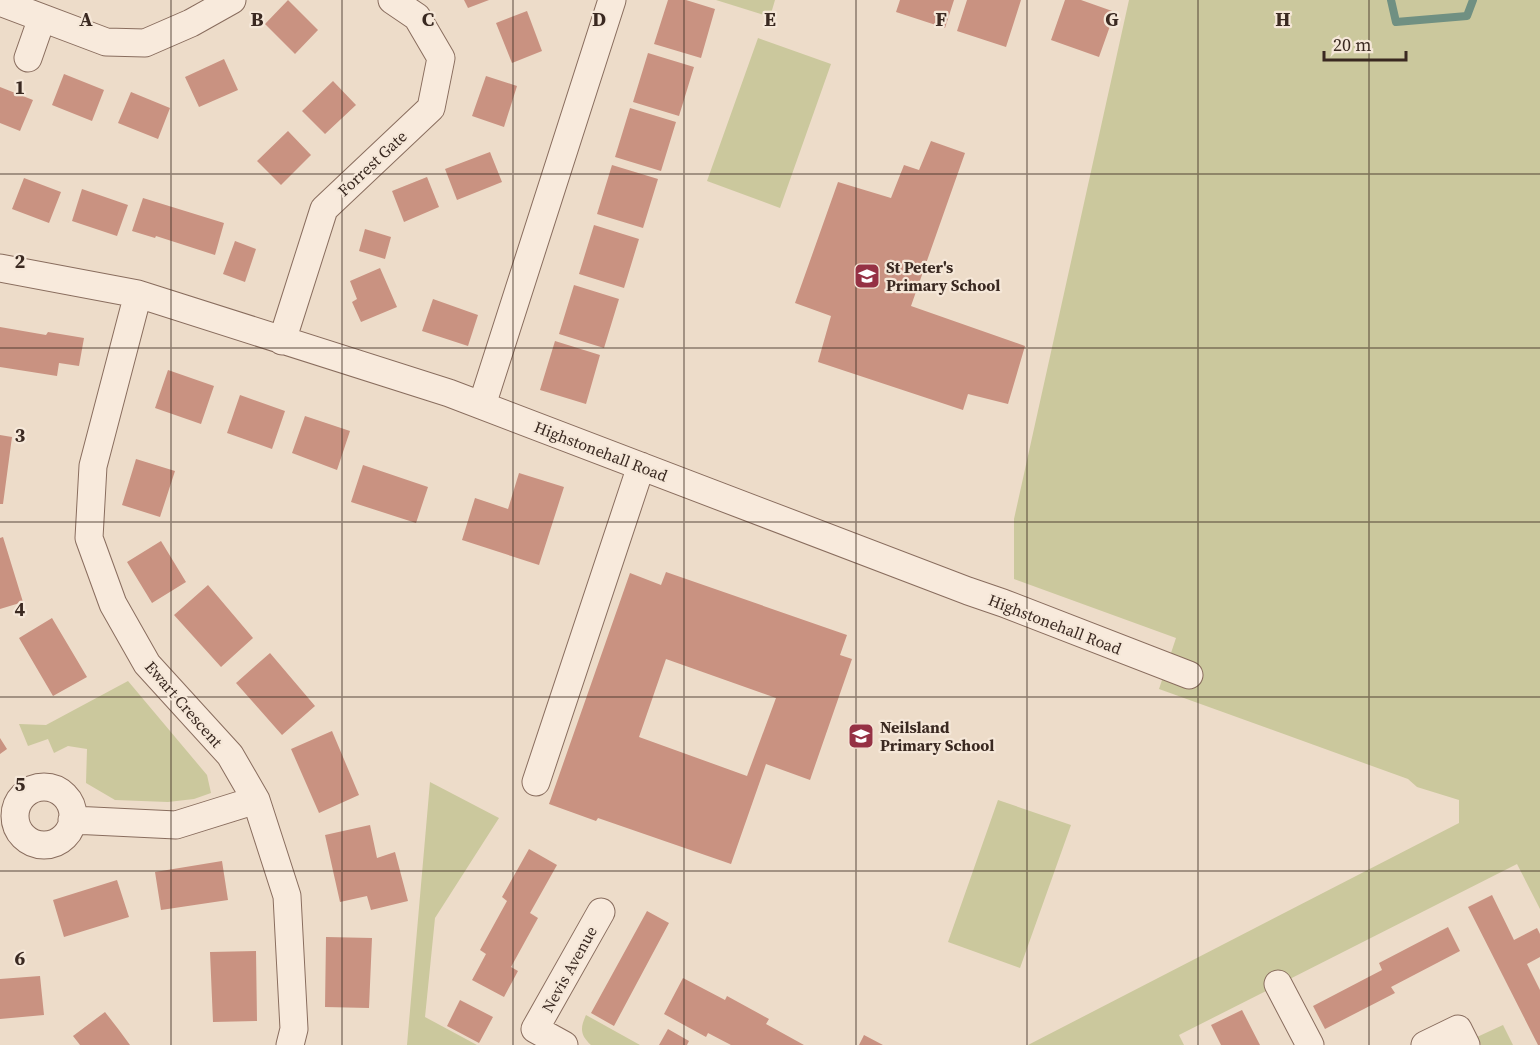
<svg xmlns="http://www.w3.org/2000/svg" width="1540" height="1045" viewBox="0 0 1540 1045" font-family="'Source Serif 4',serif">
  <style>
    .green { fill: #cbc89d }
    .lines { fill: none; stroke-linecap: round; stroke-linejoin: round }
    .stream { stroke: #709082; stroke-width: 8 }
    .building { fill: #c99281; fill-rule: evenodd }
    .minor-casing { stroke: #896d5e; stroke-width: 29 }
    .minor { stroke: #f8eadc; stroke-width: 27 }
    .grid { fill: none; stroke: #3a2921; stroke-width: 1.5; stroke-opacity: 0.55 }
    .labels { text-anchor: middle; dominant-baseline: central; stroke-width: 4.5; stroke-linejoin: round; paint-order: stroke }
    .street-label { font-size: 16px; fill: #3a2921; stroke: #f5e7d8 }
    .poi-label { font-size: 16px; font-weight: bold; fill: #3a2921; stroke: #f5e7d8; text-anchor: start }
    .grid-label { font-size: 20px; text-anchor: middle; font-weight: bold; fill: #3a2921; stroke: #f5e7d8; stroke-width: 4.5; stroke-linejoin: round; paint-order: stroke }
  </style>
  <rect width="100%" height="100%" fill="#eddcc9"/>
  <path class="green" d="M716,0H775L770,17Z
    M1129,0H1540V909L1517,864L1179,1035L1184,1045H1028L1459,823V800L1417,787L1408,779L1159,689L1176,638L1014,579V519Z
    M758,38L831,64L780,208L707,181Z
    M128,681L207,775L211,793L194,799L168,802L115,800L86,783L87,749L68,746L54,753L48,739L28,746L19,724L46,725Z
    M430,782L499,818L435,918L425,1017L477,1045H407Z
    M998,800L1071,825L1020,968L948,942Z
    M586,1015L640,1045H591C580,1035 580,1028 586,1015Z
    M1503,1025L1513,1045H1481L1477,1037Z"/>
  <g class="lines">
    <path class="stream" d="M1391,0L1396,22L1467,16L1473,0"/>
  </g>
  <path class="building" d="M288,0L318,30L295,54L265,24Z
    M464,0H489L468,8Z
    M668,0H686L715,9L701,58L654,44Z
    M900,0H954L945,28L896,12Z
    M967,0H1021L1006,47L957,31Z
    M1065,0H1081L1115,12L1099,57L1051,40Z
    M527,11L542,51L512,63L496,23Z
    M648,53L694,67L679,116L633,102Z
    M224,59L238,90L199,107L185,77Z
    M64,74L104,90L92,121L52,105Z
    M486,76L517,86L504,127L472,116Z
    M333,81L356,105L325,134L302,111Z
    M0,87L33,100L20,131L0,123Z
    M131,92L170,108L158,139L118,123Z
    M630,108L676,122L661,171L615,157Z
    M288,131L311,155L281,185L257,161Z
    M931,141L965,153L911,306L1025,346L1008,404L968,394L963,410L818,362L831,316L795,303L838,182L891,198L904,165L919,170Z
    M490,152L502,182L457,200L445,169Z
    M612,165L658,179L643,228L597,214Z
    M427,177L439,207L404,222L392,191Z
    M24,178L61,192L49,223L12,209Z
    M82,189L128,205L117,236L72,221Z
    M143,198L224,223L215,255L156,236L155,238L132,231Z
    M594,225L639,239L624,288L579,274Z
    M365,229L391,237L385,259L359,251Z
    M235,241L256,249L245,282L223,274Z
    M380,268L397,307L361,322L352,302L357,299L350,281Z
    M574,285L619,299L604,348L559,334Z
    M433,299L478,315L468,346L422,331Z
    M0,327L46,335L48,332L84,338L79,366L59,363L57,376L0,367Z
    M555,341L600,355L586,404L540,390Z
    M168,370L214,386L201,424L155,408Z
    M240,395L285,411L272,449L227,433Z
    M305,416L350,431L337,470L292,453Z
    M0,435L12,437L3,504H0Z
    M136,459L175,471L160,517L122,505Z
    M363,465L428,487L416,523L351,502Z
    M519,473L564,487L539,565L462,540L475,498L508,509Z
    M3,537L23,602L0,609V538Z
    M161,541L186,582L152,603L127,562Z
    M666,572L847,635L840,655L852,659L810,780L766,764L731,864L598,818L596,821L549,804L630,573L661,585ZM666,659L776,698L747,776L639,737Z
    M208,585L253,638L221,667L174,615Z
    M52,618L87,677L53,696L19,638Z
    M270,653L315,706L282,735L236,683Z
    M332,731L359,795L319,813L291,749Z
    M0,738L7,749L0,754Z
    M370,825L377,858L395,852L408,901L371,910L367,896L340,902L325,835Z
    M529,849L557,865L530,913L538,918L511,967L518,971L504,997L472,980L486,954L480,950L507,901L502,897Z
    M222,861L228,900L161,910L155,872Z
    M117,880L129,917L64,937L53,900Z
    M1492,895L1514,940L1537,928L1540,934V957L1527,964L1540,990V1045H1538L1468,907Z
    M647,911L669,923L614,1026L591,1013Z
    M1448,927L1460,951L1391,987L1395,993L1325,1029L1313,1006L1382,970L1379,963Z
    M326,937L372,938L369,1008L325,1007Z
    M256,951L257,1021L213,1022L210,952Z
    M40,976L44,1015L0,1019V979Z
    M683,978L725,1000L727,996L769,1019L766,1024L804,1045H731L708,1033L706,1037L664,1014Z
    M460,1000L493,1017L479,1043L447,1026Z
    M1242,1010L1260,1045H1221L1211,1025Z
    M105,1012L119,1030L130,1045H80L73,1036Z
    M668,1029L689,1041L687,1045H659Z
    M864,1035L883,1045H859Z"/>
  <g class="lines">
    <g class="minor-casing">
      <path id="minor" d="M0,2L106,42L145,43L191,23L232,0
        M28,58L42,18
        M0,268L138,294L449,393L968,591L1003,603L1189,675
        M138,294L93,466L89,538L113,604L147,664L230,755L256,800L287,896L294,1029L290,1045
        M282,341L324,209L431,108L441,58L417,17L392,0
        M482,405L612,0
        M536,782L641,466
        M15 816a29 29 0 1 1 58 0a29 29 0 1 1-58 0Z
        M72,820L176,825L256,800
        M1278,984L1310,1045
        M564,1045L535,1029L601,912
        M1425,1045L1458,1029L1466,1045"/>
    </g>
    <use href="#minor" class="minor"/>
  </g>
  <path class="grid" d="M171,0V1045M342,0V1045M513,0V1045M684,0V1045M856,0V1045M1027,0V1045M1198,0V1045M1369,0V1045M0,174H1540M0,348H1540M0,522H1540M0,697H1540M0,871H1540"/>
  <defs>
    <g id="school-square" transform="scale(1.35)"><rect x="-9" y="-9" width="18" height="18" rx="4" fill="#953144" stroke="#f5e7d8"/><path d="M0-5L7-2L0 1L-7-2ZM-4 1L0 2.5L4 1V4Q0 6-4 4Z" fill="#fff"/></g>
  </defs>
  <g fill-rule="evenodd">
    <use href="#school-square" x="867" y="276"/>
    <use href="#school-square" x="861" y="736"/>
  </g>
  <g class="labels">
    <g class="street-label">
      <text transform="translate(372 163) rotate(-43)">Forrest Gate</text>
      <text transform="translate(601 451) rotate(21)">Highstonehall Road</text>
      <text transform="translate(1055 624) rotate(21)">Highstonehall Road</text>
      <text transform="translate(184 704) rotate(49)">Ewart Crescent</text>
      <text transform="translate(569 969) rotate(-61)">Nevis Avenue</text>
    </g>
    <g class="poi-label">
      <text x="886" y="267">St Peter's<tspan x="886" dy="18">Primary School</tspan></text>
      <text x="880" y="727">Neilsland<tspan x="880" dy="18">Primary School</tspan></text>
    </g>
  </g>
  <g class="grid-label">
    <text x="86" y="26">A</text>
    <text x="257" y="26">B</text>
    <text x="428" y="26">C</text>
    <text x="599" y="26">D</text>
    <text x="770" y="26">E</text>
    <text x="941" y="26">F</text>
    <text x="1112" y="26">G</text>
    <text x="1283" y="26">H</text>
    <text x="20" y="94">1</text>
    <text x="20" y="268">2</text>
    <text x="20" y="442">3</text>
    <text x="20" y="616">4</text>
    <text x="20" y="791">5</text>
    <text x="20" y="965">6</text>
  </g>
  <path d="M1324 51v9h82v-9" fill="none" stroke="#3a2921" stroke-width="3"/>
  <text x="1333" y="51" font-size="18" fill="#3a2921" stroke="#f5e7d8" stroke-width="4.5" paint-order="stroke">20 m</text>
</svg>
